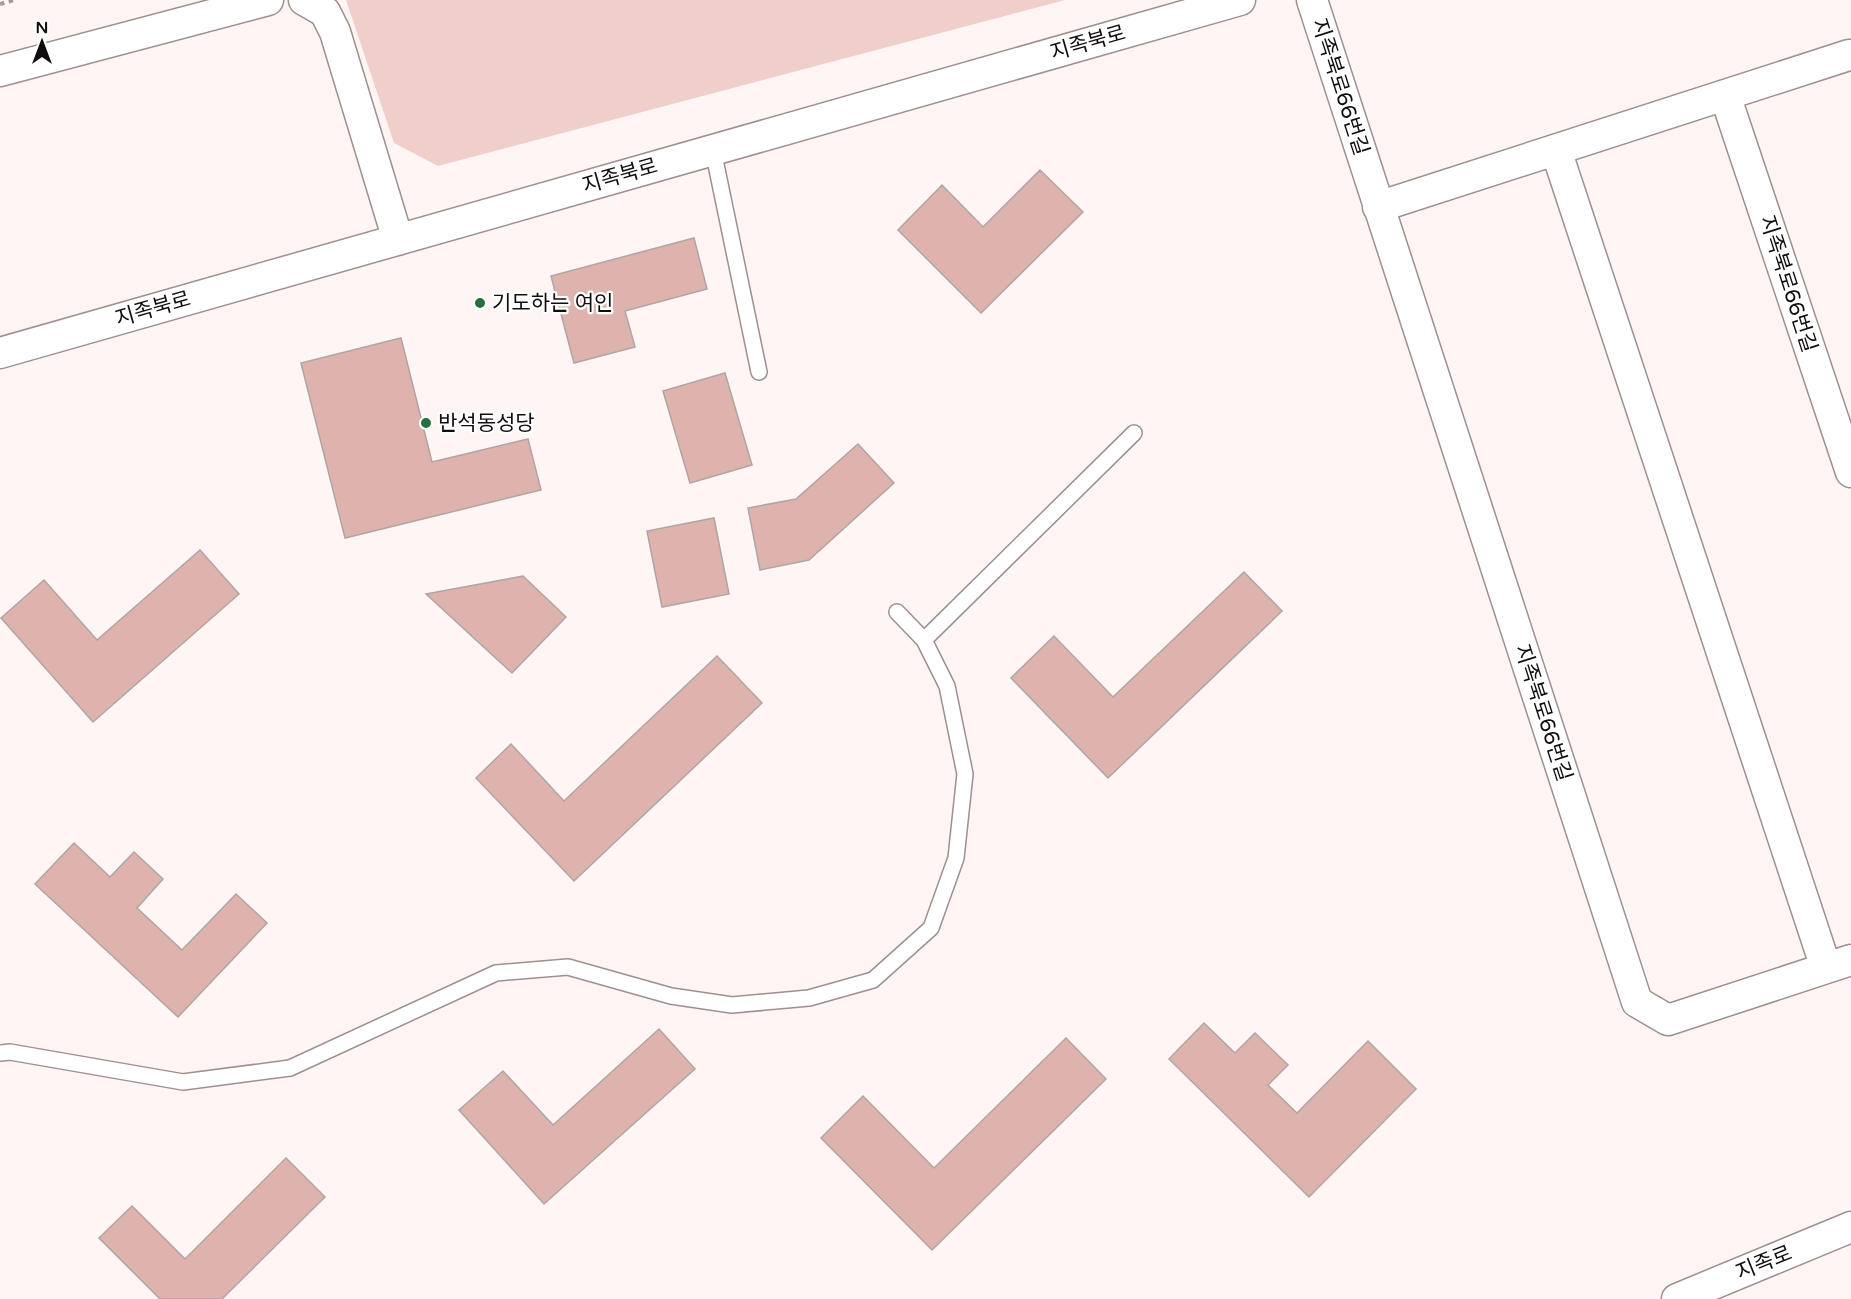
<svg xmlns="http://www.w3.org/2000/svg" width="1851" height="1299" viewBox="0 0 1851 1299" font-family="'Varela Round','Noto Sans KR',sans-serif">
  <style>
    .green { fill: #f0cfcb }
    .building { fill: #deb3ae; stroke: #b1a4a2; stroke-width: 1.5 }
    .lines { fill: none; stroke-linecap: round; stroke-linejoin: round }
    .service-casing { stroke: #9d908f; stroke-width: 18 }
    .minor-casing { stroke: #9d908f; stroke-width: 33 }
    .path { stroke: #a39c9b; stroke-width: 4; stroke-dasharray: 4.5 4.5; stroke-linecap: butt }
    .service { stroke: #fff; stroke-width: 15 }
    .minor { stroke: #fff; stroke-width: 30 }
    .poi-dot { fill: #24703e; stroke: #fff; stroke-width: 2 }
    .labels { text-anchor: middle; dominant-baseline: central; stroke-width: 4.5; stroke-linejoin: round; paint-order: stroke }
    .street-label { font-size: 21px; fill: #120d0d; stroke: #fff }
    .poi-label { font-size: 21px; fill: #120d0d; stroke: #fff; text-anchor: start }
  </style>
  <rect width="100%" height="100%" fill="#fef5f4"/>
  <path class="green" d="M346,0H1065L438,166L394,143Z"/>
  <path class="building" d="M1040,170L1083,212L981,313L898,230L942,185L983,227Z
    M694,238L707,289L625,311L635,347L574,363L551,276Z
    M401,338L432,462L528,439L541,490L345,538L301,363Z
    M725,373L752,465L690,483L663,391Z
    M858,444L894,483L809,560L760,570L748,508L796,499Z
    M714,518L729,594L662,607L647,531Z
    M200,550L239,594L93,722L1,618L44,580L97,640Z
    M1244,572L1282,611L1108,778L1011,678L1054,636L1113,697Z
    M523,576L566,617L512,673L426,594Z
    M717,656L762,703L574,881L476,778L511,744L564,801Z
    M74,843L110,877L134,852L163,879L137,908L182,950L236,894L267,923L178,1017L35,884Z
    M1204,1023L1235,1053L1255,1033L1288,1065L1268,1085L1297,1113L1368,1041L1416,1089L1309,1197L1169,1059Z
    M659,1029L695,1069L544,1204L459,1110L503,1071L553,1125Z
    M1066,1038L1106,1079L932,1250L821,1138L863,1096L934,1168Z
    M286,1158L325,1197L222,1299H160L99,1238L132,1206L185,1259Z"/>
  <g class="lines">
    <g class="service-casing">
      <path id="service" d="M713,150L759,372
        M924,640L1134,433
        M0,1053L10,1052L183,1082L290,1068L496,973L568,967L671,996L732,1005L809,998L873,980L931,928L956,858L965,774L947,686L924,640L897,612"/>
    </g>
    <g class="minor-casing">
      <path id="minor" d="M304,0L325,12L335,32L398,240
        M1312,0L1637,1002L1668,1020L1851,960
        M0,71L268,0
        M1725,95L1851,472
        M1556,150L1826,968
        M1378,207L1849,55
        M0,353L1240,0
        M1677,1299L1851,1227"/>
    </g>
    <path class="path" d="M0,4L14,0"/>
    <use href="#service" class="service"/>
    <use href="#minor" class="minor"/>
  </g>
  <g class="poi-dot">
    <circle cx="480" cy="303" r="6"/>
    <circle cx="426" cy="423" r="6"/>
  </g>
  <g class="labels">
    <g class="street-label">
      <text transform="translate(1088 43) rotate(-16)">지족북로</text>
      <text transform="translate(1340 87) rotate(72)">지족북로66번길</text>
      <text transform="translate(620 176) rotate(-16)">지족북로</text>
      <text transform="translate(1788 284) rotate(72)">지족북로66번길</text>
      <text transform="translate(153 309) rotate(-16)">지족북로</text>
      <text transform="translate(1543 713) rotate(72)">지족북로66번길</text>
      <text transform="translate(1764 1263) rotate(-22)">지족로</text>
    </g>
    <g class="poi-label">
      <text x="492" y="303">기도하는 여인</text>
      <text x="438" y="423">반석동성당</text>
    </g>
  </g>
  <g transform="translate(42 42)" stroke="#ffffff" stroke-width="4.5" paint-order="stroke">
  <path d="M0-4.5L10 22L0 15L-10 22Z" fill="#120d0d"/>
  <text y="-9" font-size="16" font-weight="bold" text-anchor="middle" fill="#120d0d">N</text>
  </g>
</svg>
